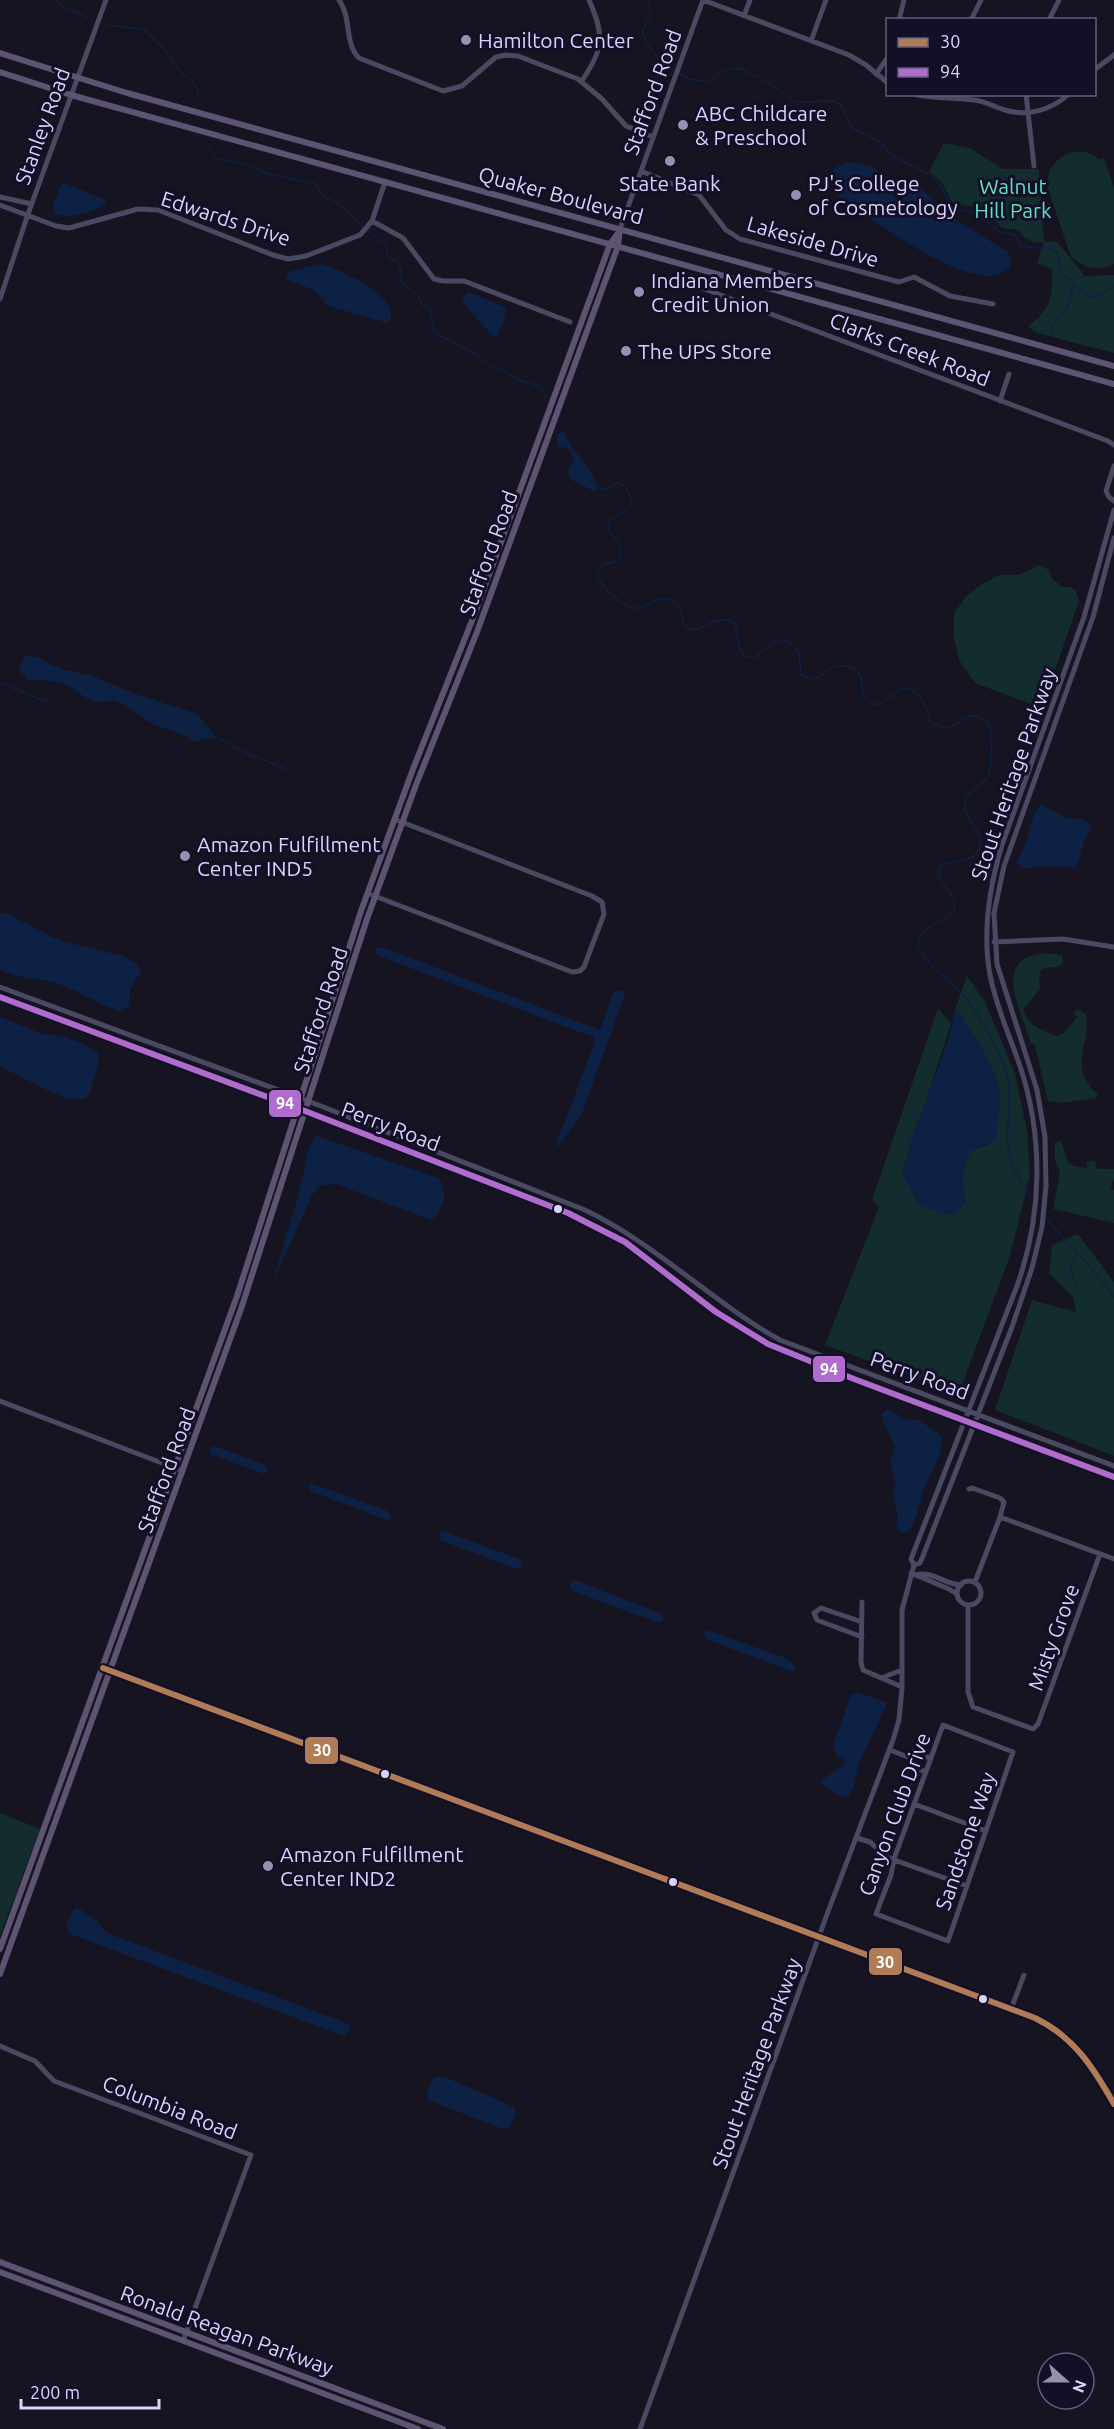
<svg xmlns="http://www.w3.org/2000/svg" width="1114" height="2429" viewBox="0 0 1114 2429" font-family="Ubuntu,sans-serif">
  <style>
    .green { fill: #132c2d }
    .water { fill: #0d2144 }
    .lines { fill: none; stroke-linecap: round; stroke-linejoin: round }
    .stream { stroke: #0d2144; stroke-width: 1.5 }
    .minor { stroke: #4a4962; stroke-width: 5 }
    .major { stroke: #5e5373; stroke-width: 6 }
    .bus-1-casing { stroke: #130f26; stroke-width: 10 }
    .bus-2-casing { stroke: #130f26; stroke-width: 10 }
    .bus-1 { stroke: #b07c57; stroke-width: 6 }
    .bus-2 { stroke: #b06ccc; stroke-width: 6 }
    .poi-dot { fill: #9591b1; stroke: #130f26; stroke-width: 2 }
    .bus-dot { fill: #d9d4ff; stroke: #130f26; stroke-width: 2 }
    .labels { text-anchor: middle; dominant-baseline: central; stroke-width: 6; stroke-linejoin: round; paint-order: stroke }
    .poi-label { font-size: 21px; fill: #d9d4ff; stroke: #130f26; text-anchor: start }
    .street-label { font-size: 21px; fill: #d9d4ff; stroke: #130f26 }
    .park-label { font-size: 21px; fill: #5fe0c0; stroke: #130f26 }
    .line-badge { stroke: #130f26; stroke-width: 2 }
    .badge-label { font-size: 16px; text-anchor: middle; font-weight: bold; fill: #fff }
  </style>
  <rect width="100%" height="100%" fill="#161421"/>
  <path class="green" d="M944,143L970,148L1003,169H1039L1044,241L1057,242L1085,276L1114,275V353L1037,333L1028,327C1051,308 1053,298 1052,269L1037,263L1044,242H1033L1024,237L1018,230L1003,228L984,212L974,207L953,204L943,184L929,171Z
    M1071,152H1086L1100,159L1104,158L1114,188V264C1098,272 1081,268 1070,254L1047,186C1047,169 1055,159 1071,152Z
    M1040,565L1049,570L1052,579L1063,587H1070L1076,591L1079,601L1044,702L1031,704L975,683L959,660L954,638V613L966,597L980,585L999,575H1018Z
    M1047,953L1062,955L1063,962L1061,966C1041,970 1038,964 1040,989L1024,1008C1025,1025 1042,1030 1057,1036L1064,1033L1077,1017L1073,1012L1078,1010L1086,1014C1092,1045 1066,1066 1098,1094L1096,1098L1060,1103L1048,1101L1035,1045L1031,1044C1026,1024 1002,980 1020,962C1027,955 1038,954 1047,953Z
    M967,976L985,1002L1015,1073L1027,1131L1030,1176L1010,1256L960,1390L956,1393L825,1345L879,1207L872,1200L938,1008L951,1024L902,1174L966,1202C961,1182 962,1170 970,1151L988,1145L974,1038L962,1016L955,1009Z
    M1061,1141L1068,1162L1075,1166L1087,1168V1162L1095,1161L1097,1169H1114V1180L1110,1188L1114,1190V1223L1053,1209L1060,1172L1055,1160V1142Z
    M1078,1234L1114,1282V1456L995,1410L1032,1300L1076,1312L1073,1297L1049,1273L1052,1245Z
    M0,1813L40,1829L0,1936Z"/>
  <path class="water" d="M849,162L873,167L892,181L909,179L917,183L944,212L1008,252L1012,261C996,305 901,239 879,224C865,215 849,207 837,194C824,179 830,165 849,162Z
    M65,183L105,200L106,204C94,212 68,219 54,214V201L62,184Z
    M319,264C337,267 407,299 388,323L328,306L314,290L285,279L288,272Z
    M468,292L507,308L504,321L497,336H493L464,304L462,300Z
    M564,431C571,452 592,466 598,488L594,491L572,480L567,473L574,458L567,448L557,446L558,434Z
    M25,656L37,657L58,668L92,676L133,693L194,713C206,719 207,731 218,738H206L194,742C183,732 169,731 155,725C141,719 131,705 115,701C107,699 101,704 93,701C83,698 78,691 69,686C58,679 41,681 28,680L19,670Z
    M1042,805L1067,818L1081,819L1090,824L1091,828L1084,842L1079,862L1075,867L1040,866L1024,869L1016,863L1027,840L1034,814L1038,807Z
    M0,913H6L58,940L123,956L138,965L141,971L130,990L129,1006L120,1011C97,1005 78,989 55,983C37,978 16,979 0,969Z
    M382,947L600,1030L614,991H623L625,994L581,1116L556,1149L557,1141L595,1042L593,1037L379,956L375,952L376,948Z
    M955,1009C968,1022 999,1074 1000,1092C1000,1108 997,1124 996,1140L970,1151C962,1170 961,1183 966,1202L956,1214H943L919,1205L902,1174L912,1138L949,1038Z
    M0,1017L40,1033L68,1038L94,1049L98,1054V1065L89,1095L82,1100C52,1098 28,1078 0,1067Z
    M317,1136L438,1178C449,1189 444,1211 431,1220L336,1184L320,1186L312,1195L274,1280C283,1243 296,1208 304,1171C307,1160 307,1143 317,1136Z
    M886,1410H890L905,1419L921,1421L941,1436C944,1453 931,1471 925,1486C919,1502 918,1518 908,1532L902,1533L896,1528L898,1517L893,1493L896,1484L890,1463L895,1446L883,1421L882,1414Z
    M214,1446L264,1464L269,1470L264,1474L210,1454V1448Z
    M311,1483L388,1511L392,1518L387,1520L310,1491L308,1487Z
    M441,1530L519,1559L522,1562V1567L517,1569L442,1541L438,1536Z
    M575,1580L662,1614L663,1620L658,1622L651,1620L575,1592L570,1589L571,1581Z
    M707,1630L783,1657L797,1667L793,1671L789,1670L708,1640L703,1634Z
    M857,1692L886,1702V1706L858,1765L854,1787L848,1797C836,1797 828,1789 820,1781L844,1765V1760L837,1756L833,1746L849,1700L851,1695Z
    M78,1908L96,1920L107,1933L349,2024L350,2029L344,2036L70,1934L67,1930L66,1924L74,1909Z
    M436,2077H443L452,2080L514,2107L516,2114L509,2128L503,2129L428,2100C425,2093 430,2082 436,2077Z"/>
  <g class="lines">
    <path class="stream" d="M57,0L61,6L88,18
      M649,0L650,17L642,31C648,50 658,58 674,70
      M108,25L144,29L167,52L172,61L184,75L193,81L198,91V98
      M678,72L689,79L709,82L726,69L739,68L771,84L795,102L834,101L842,106L851,127L879,141L891,155L929,174L937,181L954,208L976,213L1000,232L1015,235L1022,246L1052,249L1057,253L1062,273L1089,297L1101,295L1114,286
      M209,147L216,158L246,165L269,174L316,184L323,196L338,203L364,227
      M367,230L385,245L389,258L397,261L402,273L400,280L419,297L422,305L430,308L434,331L439,336L446,338L478,356L492,368H500L516,379L542,387L546,397
      M1052,333L1051,327L1067,309L1074,285
      M598,488L606,490L617,483L624,485L632,500L628,508L609,522L608,530C617,540 624,546 619,560L602,565L597,574C601,587 624,610 639,608C658,605 652,592 678,603L684,625L693,630C712,627 713,614 735,623C738,634 736,648 745,656L754,658L774,642L788,641L799,651L801,675C818,684 819,675 831,668C841,663 857,667 861,678C863,683 862,691 863,697L871,703L879,705L903,688C926,691 923,705 931,723C952,733 952,724 971,715C977,717 984,718 988,723C993,730 992,771 987,778C981,786 967,791 965,802C961,821 990,832 977,853C971,862 953,861 942,864L938,874C941,884 949,889 953,898C964,925 922,915 918,946C927,966 947,978 961,993C977,1010 992,1039 1002,1060C1016,1089 1005,1116 1008,1146C1009,1166 1021,1179 1030,1196
      M0,683L50,703
      M218,738L249,754L286,769
      M1048,1221C1070,1246 1095,1270 1114,1297
      M1076,1255C1066,1265 1072,1276 1078,1286"/>
    <path class="minor" d="M339,0C352,18 344,43 359,58L443,91L462,86L496,57L506,55L518,56L578,79L602,99L626,126L653,137
      M703,0L849,55L866,65L888,83
      M744,16L750,0
      M899,20L904,0
      M971,20L981,0
      M1049,20L1059,0
      M811,41L826,0
      M1094,70L1114,55
      M876,74L888,57
      M581,82C604,49 605,36 589,0
      M914,94C934,99 953,97 974,100C985,101 994,107 1005,110C1028,117 1051,110 1069,94
      M1026,94L1034,166
      M641,171L699,195L726,230L740,239L899,282L914,277L950,296L993,304
      M385,182L372,221L403,238L434,279L443,281H464L570,322
      M0,197L32,204
      M0,205L56,226L69,228L138,209L158,210L273,255L288,259L306,256L360,235L372,221
      M620,229L703,0
      M694,285L1108,441L1114,445
      M0,299L28,214L106,0
      M1000,401L1009,374
      M1114,466L1106,491L1109,497L1114,501
      M372,895L572,972L580,971L584,967L604,914L602,902L592,896L394,819
      M994,942L1063,939L1114,947
      M0,987L308,1101L585,1210C656,1244 712,1302 780,1340L1114,1466
      M0,997L305,1111L568,1213L625,1242L716,1312L768,1344L854,1379L1114,1477
      M0,1401L183,1471
      M969,1489L972,1488L1000,1498L1004,1502L1000,1517L1114,1559
      M914,1565L920,1563L923,1556L1012,1327L1032,1268L1042,1227L1046,1186L1045,1137L1037,1090L997,964L994,913L1004,866L1093,617L1114,538
      M911,1573L949,1589L957,1594
      M916,1575C932,1570 945,1585 961,1585
      M957 1593a12 12 0 1 1 24 0a12 12 0 1 1-24 0Z
      M975,1582L1000,1517
      M862,1602L861,1662L863,1670L902,1687
      M968,1605V1692L973,1707L1033,1729L1038,1724L1100,1554
      M862,1622L821,1608L814,1613L817,1620L862,1637
      M106,1670L1035,2018C1074,2037 1093,2067 1114,2104
      M881,1678L902,1670
      M943,1725L1013,1752L948,1941L876,1914L891,1875L894,1859Z
      M890,1750L913,1759L920,1755L931,1758
      M913,1759L914,1766L925,1772
      M914,1804L986,1831
      M857,1838L870,1842L886,1857L967,1886
      M1011,2009L1024,1975
      M0,2046L35,2061L54,2081L251,2155L183,2341
      M640,2429L826,1917L893,1740L899,1720L902,1688V1610L914,1565L911,1559L1017,1286C1042,1216 1044,1138 1020,1066C1010,1036 996,1007 990,975C982,931 989,888 1002,845L1084,617L1114,510"/>
    <path class="major" d="M0,53L127,93L1114,366
      M0,72L71,95L1114,384
      M0,1949L237,1296L361,911L413,769L475,613L610,244L619,232
      M0,1974L241,1309L367,919L416,785L477,632L618,246L620,229
      M0,2262L443,2429
      M0,2272L418,2429"/>
    <g class="bus-1-casing">
      <path id="bus-1" d="M103,1668L1035,2018C1074,2037 1093,2067 1114,2104"/>
    </g>
    <g class="bus-2-casing">
      <path id="bus-2" d="M0,997L305,1111L568,1213L625,1242L716,1312L768,1344L854,1379L1114,1477"/>
    </g>
    <use href="#bus-1" class="bus-1"/>
    <use href="#bus-2" class="bus-2"/>
  </g>
  <g class="poi-dot">
    <circle cx="466" cy="40" r="6"/>
    <circle cx="683" cy="125" r="6"/>
    <circle cx="670" cy="161" r="6"/>
    <circle cx="796" cy="195" r="6"/>
    <circle cx="639" cy="292" r="6"/>
    <circle cx="626" cy="351" r="6"/>
    <circle cx="185" cy="856" r="6"/>
    <circle cx="268" cy="1866" r="6"/>
  </g>
  <g class="bus-dot">
    <circle cx="558" cy="1209" r="5"/>
    <circle cx="385" cy="1774" r="5"/>
    <circle cx="673" cy="1882" r="5"/>
    <circle cx="983" cy="1999" r="5"/>
  </g>
  <g class="labels">
    <g class="poi-label">
      <text x="478" y="40">Hamilton Center</text>
      <text x="695" y="113">ABC Childcare<tspan x="695" dy="24">&amp; Preschool</tspan></text>
      <text x="670" y="183" text-anchor="middle">State Bank</text>
      <text x="808" y="183">PJ's College<tspan x="808" dy="24">of Cosmetology</tspan></text>
      <text x="651" y="280">Indiana Members<tspan x="651" dy="24">Credit Union</tspan></text>
      <text x="638" y="351">The UPS Store</text>
      <text x="197" y="844">Amazon Fulfillment<tspan x="197" dy="24">Center IND5</tspan></text>
      <text x="280" y="1854">Amazon Fulfillment<tspan x="280" dy="24">Center IND2</tspan></text>
    </g>
    <g class="street-label">
      <text transform="translate(652 92) rotate(-70)">Stafford Road</text>
      <text transform="translate(42 126) rotate(-70)">Stanley Road</text>
      <text transform="translate(561 195) rotate(15)">Quaker Boulevard</text>
      <text transform="translate(226 218) rotate(18)">Edwards Drive</text>
      <text transform="translate(813 241) rotate(16)">Lakeside Drive</text>
      <text transform="translate(910 349) rotate(21)">Clarks Creek Road</text>
      <text transform="translate(488 553) rotate(-70)">Stafford Road</text>
      <text transform="translate(1013 774) rotate(-71)">Stout Heritage Parkway</text>
      <text transform="translate(320 1010) rotate(-72)">Stafford Road</text>
      <text transform="translate(391 1126) rotate(21)">Perry Road</text>
      <text transform="translate(920 1375) rotate(20)">Perry Road</text>
      <text transform="translate(166 1470) rotate(-70)">Stafford Road</text>
      <text transform="translate(1053 1637) rotate(-70)">Misty Grove</text>
      <text transform="translate(894 1814) rotate(-70)">Canyon Club Drive</text>
      <text transform="translate(965 1841) rotate(-71)">Sandstone Way</text>
      <text transform="translate(756 2063) rotate(-70)">Stout Heritage Parkway</text>
      <text transform="translate(170 2107) rotate(21)">Columbia Road</text>
      <text transform="translate(227 2330) rotate(20)">Ronald Reagan Parkway</text>
    </g>
    <g class="park-label">
      <text x="1013" y="186">Walnut<tspan x="1013" dy="24">Hill Park</tspan></text>
    </g>
  </g>
  <g class="line-badge">
    <rect x="268" y="1089" width="34" height="29" rx="6" fill="#b06ccc"/>
    <rect x="812" y="1355" width="34" height="28" rx="6" fill="#b06ccc"/>
    <rect x="304" y="1736" width="35" height="29" rx="6" fill="#b07c57"/>
    <rect x="868" y="1947" width="35" height="29" rx="6" fill="#b07c57"/>
  </g>
  <g class="badge-label">
    <text x="285" y="1109">94</text>
    <text x="829" y="1375">94</text>
    <text x="322" y="1756">30</text>
    <text x="885" y="1968">30</text>
  </g>
  <rect x="886" y="18" width="210" height="78" fill="#130f26" stroke="#625e7d" stroke-width="1.5"/>
  <rect x="898" y="38" width="30" height="9" fill="#b07c57" stroke="#625e7d" stroke-width="1.5"/>
  <text x="940" y="48" font-size="18" fill="#d9d4ff">30</text>
  <rect x="898" y="68" width="30" height="9" fill="#b06ccc" stroke="#625e7d" stroke-width="1.5"/>
  <text x="940" y="78" font-size="18" fill="#d9d4ff">94</text>
  <g transform="translate(1066 2381) rotate(111)"><circle r="28" fill="#130f26" stroke="#625e7d" stroke-width="1.5"/>
  <path d="M0-4.5L10 22L0 15L-10 22Z" fill="#9591b1"/>
  <text y="-9" font-size="16" font-weight="bold" text-anchor="middle" fill="#d9d4ff">N</text>
  </g>
  <path d="M21 2399v9h138v-9" fill="none" stroke="#d9d4ff" stroke-width="3"/>
  <text x="30" y="2399" font-size="18" fill="#d9d4ff" stroke="#130f26" stroke-width="4.5" paint-order="stroke">200 m</text>
</svg>
